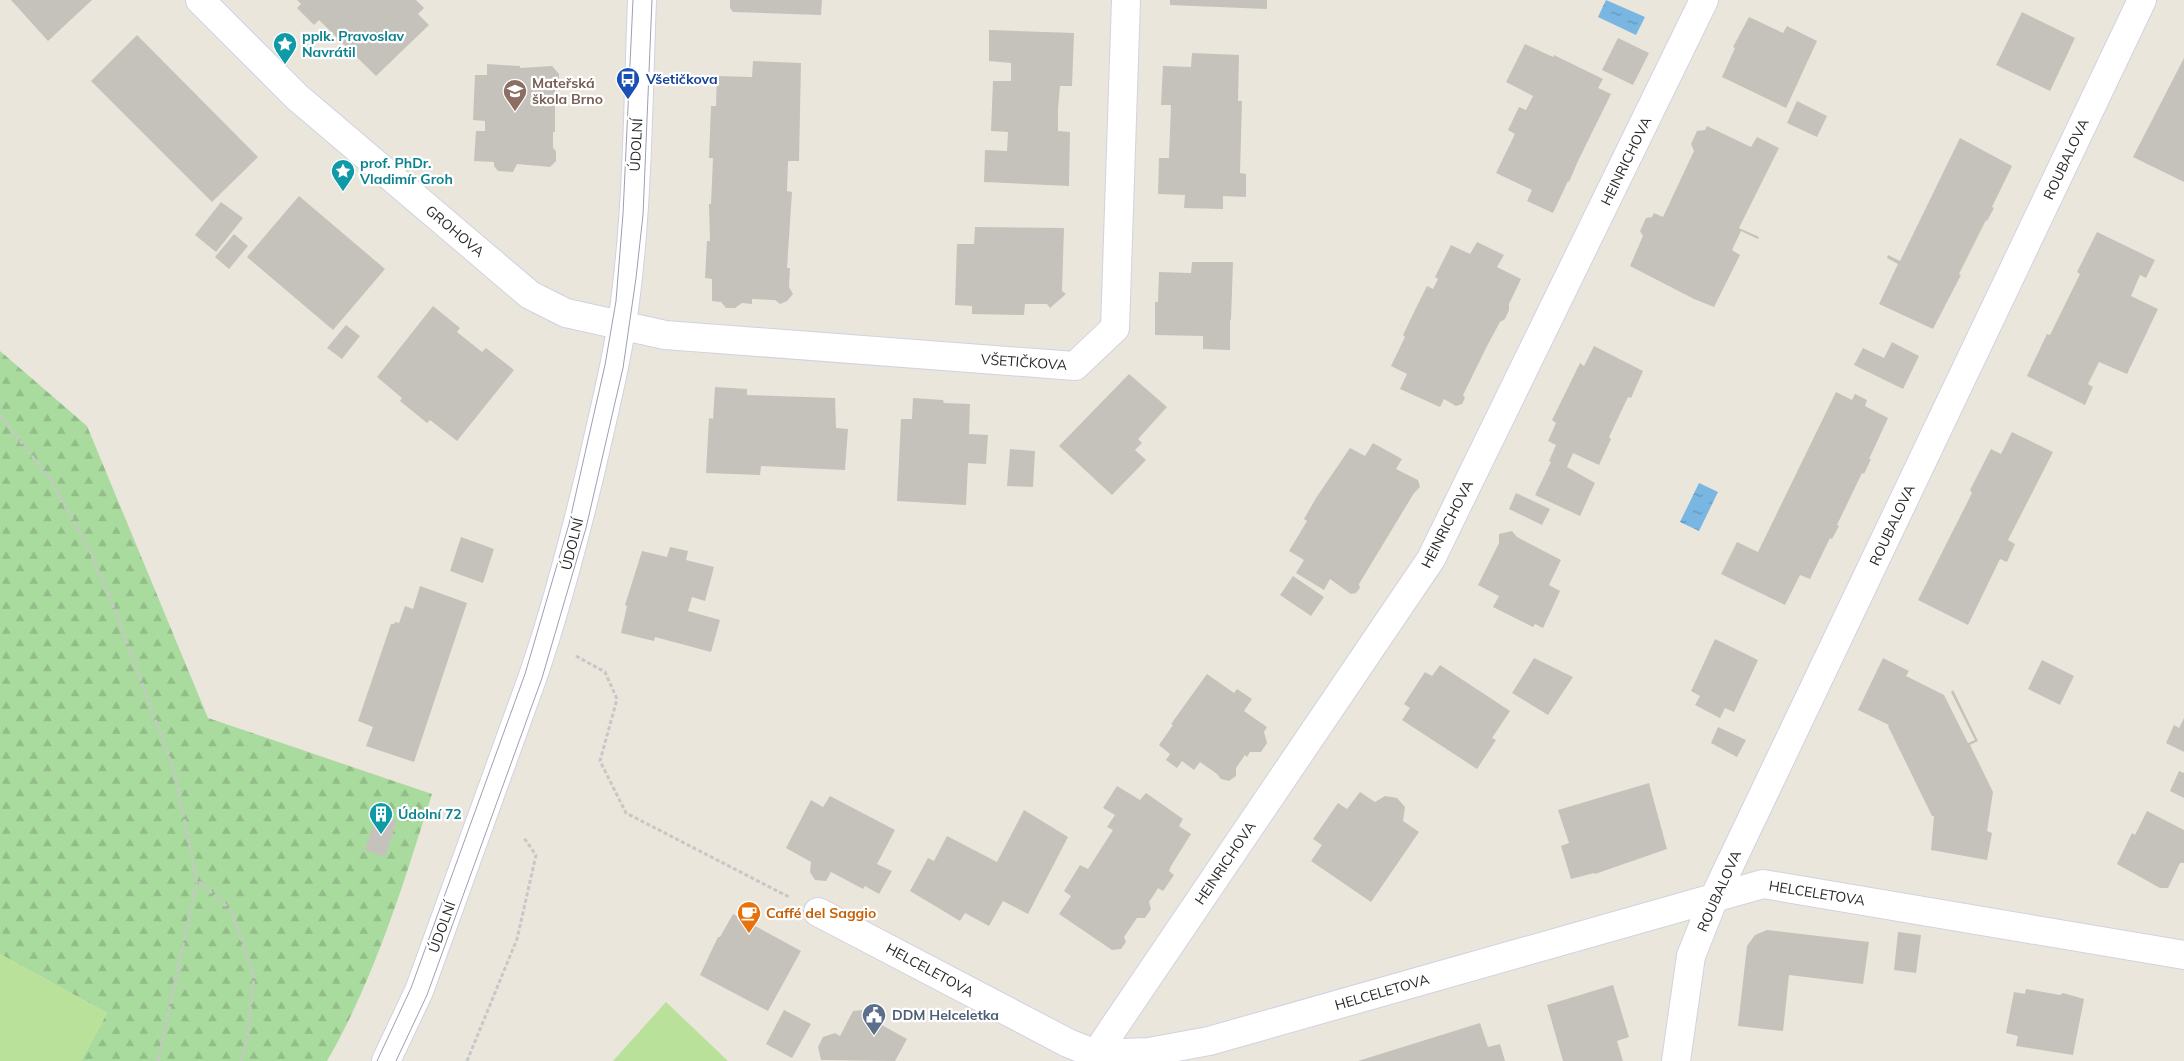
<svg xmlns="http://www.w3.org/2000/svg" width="2184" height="1061" viewBox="0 0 2184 1061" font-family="Mulish,sans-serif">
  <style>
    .forest { fill: url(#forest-firs) }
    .pitch { fill: #b9e19a }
    .water { fill: url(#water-ripples) }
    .building { fill: #c5c2bb }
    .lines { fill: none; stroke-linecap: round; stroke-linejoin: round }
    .minor-casing { stroke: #d1d2e0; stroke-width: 30 }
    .path { stroke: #c7c7c7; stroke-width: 3; stroke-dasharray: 4 2.5; stroke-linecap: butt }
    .minor { stroke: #fff; stroke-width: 28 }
    .tram { stroke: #9f9fb1; stroke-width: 1 }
    .labels { text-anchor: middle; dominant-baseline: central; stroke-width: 4.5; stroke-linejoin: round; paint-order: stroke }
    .culture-label { font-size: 14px; font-weight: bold; fill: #0d838f; stroke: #fff; text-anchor: start }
    .transit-label { font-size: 14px; font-weight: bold; fill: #164399; stroke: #fff; text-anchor: start }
    .education-label { font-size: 14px; font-weight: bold; fill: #785e54; stroke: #fff; text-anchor: start }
    .street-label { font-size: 14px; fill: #292929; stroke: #fff }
    .food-label { font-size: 14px; font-weight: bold; fill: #c56008; stroke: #fff; text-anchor: start }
    .service-label { font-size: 14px; font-weight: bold; fill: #4e5e75; stroke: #fff; text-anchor: start }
  </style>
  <defs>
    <pattern id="forest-firs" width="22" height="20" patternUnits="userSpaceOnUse" patternTransform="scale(1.25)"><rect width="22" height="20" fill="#aadb9e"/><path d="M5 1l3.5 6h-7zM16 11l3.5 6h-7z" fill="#92bc88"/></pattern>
    <pattern id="water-ripples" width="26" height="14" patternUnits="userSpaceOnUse" patternTransform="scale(1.25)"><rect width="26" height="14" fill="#79b6e2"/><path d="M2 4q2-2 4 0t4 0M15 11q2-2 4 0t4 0" fill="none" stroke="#6394b7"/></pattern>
  </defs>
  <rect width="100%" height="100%" fill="#eae6dc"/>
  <path class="forest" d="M0,351L87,426L208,718L432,794C403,885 375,978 327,1061H81L107,1013L0,954Z"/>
  <path class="pitch" d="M0,954L107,1013L81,1061H0Z
    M666,1002L728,1061H613Z"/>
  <path class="water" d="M1606,0L1645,17L1636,35L1598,17Z
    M1699,483L1718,492L1699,531L1680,522Z"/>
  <path class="building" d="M11,0H92L48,41Z
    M297,0H416L424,8L418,14L429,25L376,76L319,20L314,25L297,8L301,4Z
    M730,0H822L821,15L733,12L730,8Z
    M1170,0H1267V9L1170,5Z
    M2022,12L2075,38L2050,91L1996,65Z
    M1749,17L1783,33L1787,26L1817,41L1786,108L1722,77L1735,48L1733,47Z
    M989,30L1074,33L1072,86H1060L1058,109V131L1070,132L1069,186L984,182L985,150L1007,151L1008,132L991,131L993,81H1011V63L989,61Z
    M137,35L258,157L212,202L91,81Z
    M1618,38L1649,53L1633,85L1602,70Z
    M1525,44L1553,57L1554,55L1603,79L1598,88L1611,94L1578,161L1569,182L1568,181L1553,213L1527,201L1532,190L1496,173L1515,134L1508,130L1519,107L1526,110L1533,96L1506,82Z
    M1192,53L1239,55L1238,101H1242L1240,173L1246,174V197L1223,196V209L1184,208L1185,195L1158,194L1159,158H1169L1170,131L1171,105H1161L1163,66L1191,67Z
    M2184,58V182L2133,157Z
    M753,61L801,63L799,161H788L787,191L792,192L787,268H790L789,287L793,294L787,301L780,304L775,300L752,299V304L742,303L735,308H726L721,302L712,301V279L705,278L707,241H710L709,204H711L713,158H709L711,106H716L717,76L752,77Z
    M487,64L520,66V68L552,66L559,74V83L555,86V132H553V148L556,151V161L550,167L517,164L513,172L498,171L494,166V162L474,161L476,131H485V121L473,120L475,75H487Z
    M1797,101L1827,116L1817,137L1787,123Z
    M1707,126L1751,147L1757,137L1779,148L1739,228L1759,237L1758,239L1741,231L1732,250L1740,255L1714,307L1694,299L1630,266L1643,236L1640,231L1646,218L1652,217L1654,213L1663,217L1694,151L1691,144L1697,131L1705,130Z
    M1960,138L2012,166L1992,207L1994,208L1987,221L1986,220L1959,274L1961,275L1933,329L1879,304L1898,264L1887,258L1888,255L1900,261Z
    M299,196L385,269L333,330L247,257Z
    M221,202L243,218L216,252L195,235Z
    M975,227L1064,228L1062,291L1066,294L1050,308L1047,304H1025L1024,315L972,314V306L955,305L957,244H974Z
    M2097,232L2155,260L2146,278L2140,275L2131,296L2158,309L2127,374L2099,362L2088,384L2093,387L2085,405L2027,376L2047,334L2050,335L2080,274L2077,272Z
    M234,234L248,246L229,269L215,257Z
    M1477,242L1504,255L1497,267L1521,279L1509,304V310L1505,319L1500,322L1487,346L1463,395L1465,398L1462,404L1456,406L1444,399L1440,407L1400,389L1407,374L1391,366L1405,337L1403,335L1415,310L1427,286L1433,289L1438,279L1435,277L1451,245L1470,254Z
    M1192,262H1233L1231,320H1230V350L1203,349V336L1155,335V302H1158L1159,272L1191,273Z
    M433,306L460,328L457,332L482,352L486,348L514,370L457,441L430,420L427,423L400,401L402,398L377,377Z
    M346,325L360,336L342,359L327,348Z
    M1892,342L1919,356L1903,389L1854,365L1863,348L1884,358Z
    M1594,346L1643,371L1631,398L1628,397L1609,437L1611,439L1599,465L1573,453L1567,467L1595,483L1580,516L1535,495L1551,462L1549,461L1556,445L1548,441L1556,423L1552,420L1580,363L1584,366Z
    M1129,374L1167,407L1138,439L1142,443L1135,450L1146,460L1112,495L1059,446Z
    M715,387L747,389V395L835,398L836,428L848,429L845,470L761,466L760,475L706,473L709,418L713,419Z
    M1836,392L1852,400L1855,394L1867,400L1865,406L1888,418L1869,459H1871L1864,474L1862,473L1837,525L1839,526L1832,539L1830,538L1810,579L1800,575L1785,605L1721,574L1737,542L1758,552Z
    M913,398L943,400L944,403L970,404L969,434L988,435L986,464L968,463L966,505L897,501L901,419H912Z
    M2012,432L2053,452L2008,540L2015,544L2007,562L2000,559L1968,625L1918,600L1972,493L1970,490L1991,449L2001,454Z
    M1373,443L1402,459L1396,469L1418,480L1420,487L1414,493L1359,584L1360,588L1356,593L1351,594L1330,579L1324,590L1296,573L1304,560L1289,551L1307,521L1304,519L1316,498L1350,448L1365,456Z
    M1010,449L1035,451L1033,487L1007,486Z
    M1516,493L1550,509L1542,525L1509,509Z
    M1512,531L1517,537L1561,560L1549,585L1560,591L1543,628L1535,624L1533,627L1493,607L1499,596L1478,585L1499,543V534Z
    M461,537L494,549L483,583L450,571Z
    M670,547L688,551L686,560L714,567L705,601L692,597L688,611L720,620L711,652L655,637L654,641L621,633L627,606L625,605L642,551L667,557Z
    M1293,576L1324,597L1311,616L1280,595Z
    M420,586L467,603L414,762L366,746L373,727L358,721L391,624H394L395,622L399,623L405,606L413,609Z
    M1715,639L1758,660L1734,712L1725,708L1720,718L1695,705L1700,696L1691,691Z
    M1534,658L1573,677L1548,715L1512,693Z
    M1883,658L1909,671L1906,676L1944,695L1968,743L1975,740L1951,692L1953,690L1978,741L1970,745L1993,792L1987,831L1992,833L1987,860L1931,850L1934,816H1932L1888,726L1889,725L1858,710Z
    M2042,660L2074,676L2060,705L2028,689Z
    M1440,665L1510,711L1492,738L1496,740L1477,769L1402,720L1410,708L1404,704L1425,672L1432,676Z
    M1207,674L1234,693L1237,689L1252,699L1244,711L1267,727L1264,732L1267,743L1261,752H1250L1247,757L1245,755L1236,768V776L1229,781L1221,779L1217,774L1200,762L1194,770L1182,761L1177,768L1166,760L1170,754L1159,745L1173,725L1171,724Z
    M2184,718V752L2166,743L2174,725L2179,728Z
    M1718,727L1746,740L1737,757L1711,743Z
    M2179,771L2184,773V798L2170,791Z
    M1649,783L1667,849L1595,874L1594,873L1571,879L1561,846L1569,843L1558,810Z
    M1117,786L1140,800L1146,793L1183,819L1179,826L1191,834L1171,866L1169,871L1174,875L1163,891L1158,888L1155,893L1149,902L1151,909L1145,918H1137L1124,937L1126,942L1121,949L1112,950L1059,914L1071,896L1064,891L1080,865L1088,869L1113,830L1107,827L1115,815L1103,808Z
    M1360,792L1375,802L1385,796L1397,798L1405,807L1403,821L1419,832L1371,902L1311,861L1322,845L1313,839L1338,803L1347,809Z
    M830,796L895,830L877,864L892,871L879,894L865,886L863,889L831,872L826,881L815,880L810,872L811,862L786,848L811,800L823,807Z
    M1024,810L1068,837L1028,914L1003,901L989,926L965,913L960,921L910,891L928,858L934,861L947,836L997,862Z
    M2147,811L2184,830V863H2180L2168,888H2160L2117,864L2132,833L2135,835Z
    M377,815L397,821L385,857L365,850Z
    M733,914L801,951L768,1011L700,975L718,937H720Z
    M1767,930L1869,942L1863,984L1789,975L1783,1031L1738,1026L1747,946L1755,935Z
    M1898,932L1921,935L1916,973L1894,970Z
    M1613,985L1629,1037L1617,1041L1623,1061H1563L1547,1005Z
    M2026,989L2060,995L2063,993L2084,999L2073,1055L2016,1046L2018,1036L2006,1033L2014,992L2025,994Z
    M784,1010L811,1024L792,1058L766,1044Z
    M862,1010L877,1018L880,1024L907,1039L895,1061L821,1060L818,1047L823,1037L835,1033L840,1036L853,1011Z
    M1480,1023L1488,1047L1500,1044L1505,1061H1358Z"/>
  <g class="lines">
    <g class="minor-casing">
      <path id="minor" d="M200,0L297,97L530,295L566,313L665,335L1075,366L1115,328L1126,0
        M818,912L1068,1043L1095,1054L1149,1052L1209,1041L1763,884L2184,955
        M386,1061L419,991L533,676C557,606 575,536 592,465C604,411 618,357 625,302C638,202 638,100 642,0
        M1091,1061L1431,559L1704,0
        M1676,1061L1691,956L1714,898L2142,0"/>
    </g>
    <path class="path" d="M0,415L50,479L89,549L117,615L174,771L197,880L231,910L254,976L247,1039L241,1061
      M576,656L605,672L617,699L600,761L626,813L789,897
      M158,1061L197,881
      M467,1061L517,939L536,855L524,838"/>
    <use href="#minor" class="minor"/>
    <path class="tram" d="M377,1061L411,988L525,674L569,524L605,365L616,301L623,214L633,0
      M396,1061L427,995L542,678L586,528L623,368L636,278L643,215L652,0"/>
  </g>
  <defs>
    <g id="sight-pin" transform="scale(1.25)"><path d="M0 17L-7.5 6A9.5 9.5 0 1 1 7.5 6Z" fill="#0f9aa8" stroke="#fff"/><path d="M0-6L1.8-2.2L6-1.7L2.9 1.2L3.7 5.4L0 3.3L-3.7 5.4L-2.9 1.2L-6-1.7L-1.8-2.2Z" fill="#fff"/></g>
    <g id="bus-pin" transform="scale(1.25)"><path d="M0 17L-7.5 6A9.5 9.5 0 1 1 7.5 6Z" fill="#1a4fb4" stroke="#fff"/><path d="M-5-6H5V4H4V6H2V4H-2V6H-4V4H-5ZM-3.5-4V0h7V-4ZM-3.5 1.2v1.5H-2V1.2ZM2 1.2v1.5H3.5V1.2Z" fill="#fff"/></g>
    <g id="school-pin" transform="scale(1.25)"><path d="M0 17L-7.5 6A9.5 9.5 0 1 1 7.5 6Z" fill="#8d6e63" stroke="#fff"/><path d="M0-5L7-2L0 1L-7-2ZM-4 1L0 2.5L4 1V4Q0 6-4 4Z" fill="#fff"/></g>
    <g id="building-pin" transform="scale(1.25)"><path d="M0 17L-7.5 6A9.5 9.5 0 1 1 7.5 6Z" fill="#0f9aa8" stroke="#fff"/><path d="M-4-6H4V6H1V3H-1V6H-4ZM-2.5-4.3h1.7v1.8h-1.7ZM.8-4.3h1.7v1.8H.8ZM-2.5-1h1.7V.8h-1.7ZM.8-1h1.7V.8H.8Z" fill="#fff"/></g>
    <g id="cafe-pin" transform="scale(1.25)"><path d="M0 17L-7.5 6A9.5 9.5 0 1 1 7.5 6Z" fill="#e8710a" stroke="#fff"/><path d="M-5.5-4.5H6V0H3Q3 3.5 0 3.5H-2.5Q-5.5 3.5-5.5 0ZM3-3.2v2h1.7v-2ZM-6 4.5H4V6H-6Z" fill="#fff"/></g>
    <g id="civic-pin" transform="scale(1.25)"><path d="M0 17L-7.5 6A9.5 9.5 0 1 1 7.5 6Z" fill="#5c6f8a" stroke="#fff"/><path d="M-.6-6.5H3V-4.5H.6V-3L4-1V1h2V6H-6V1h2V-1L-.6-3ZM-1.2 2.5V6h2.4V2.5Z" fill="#fff"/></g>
  </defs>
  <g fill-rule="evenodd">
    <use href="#sight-pin" x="285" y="44"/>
    <use href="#bus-pin" x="628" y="79"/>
    <use href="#school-pin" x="515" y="91"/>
    <use href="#sight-pin" x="343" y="171"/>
    <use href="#building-pin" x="381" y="814"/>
    <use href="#cafe-pin" x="749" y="913"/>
    <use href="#civic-pin" x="874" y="1015"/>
  </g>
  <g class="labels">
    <g class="culture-label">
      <text x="302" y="36">pplk. Pravoslav<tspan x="302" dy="16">Navrátil</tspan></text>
      <text x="360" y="163">prof. PhDr.<tspan x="360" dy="16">Vladimír Groh</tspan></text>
      <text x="398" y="814">Údolní 72</text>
    </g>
    <g class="transit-label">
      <text x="646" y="79">Všetičkova</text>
    </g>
    <g class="education-label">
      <text x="532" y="83">Mateřská<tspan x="532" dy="16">škola Brno</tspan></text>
    </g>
    <g class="street-label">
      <text transform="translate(636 145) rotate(-87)">ÚDOLNÍ</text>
      <text transform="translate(2066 159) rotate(-65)">ROUBALOVA</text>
      <text transform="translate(1626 161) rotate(-64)">HEINRICHOVA</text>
      <text transform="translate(455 231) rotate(40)">GROHOVA</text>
      <text transform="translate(1024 362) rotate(4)">VŠETIČKOVA</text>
      <text transform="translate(1447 524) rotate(-63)">HEINRICHOVA</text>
      <text transform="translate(1892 525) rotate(-65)">ROUBALOVA</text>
      <text transform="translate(572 544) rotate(-76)">ÚDOLNÍ</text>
      <text transform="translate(1225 863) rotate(-56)">HEINRICHOVA</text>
      <text transform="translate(1719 891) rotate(-66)">ROUBALOVA</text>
      <text transform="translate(1817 893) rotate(9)">HELCELETOVA</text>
      <text transform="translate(442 927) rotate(-70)">ÚDOLNÍ</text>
      <text transform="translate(930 970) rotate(28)">HELCELETOVA</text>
      <text transform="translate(1382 992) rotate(-16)">HELCELETOVA</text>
    </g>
    <g class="food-label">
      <text x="766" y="913">Caffé del Saggio</text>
    </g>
    <g class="service-label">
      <text x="892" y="1015">DDM Helceletka</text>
    </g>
  </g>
</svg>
